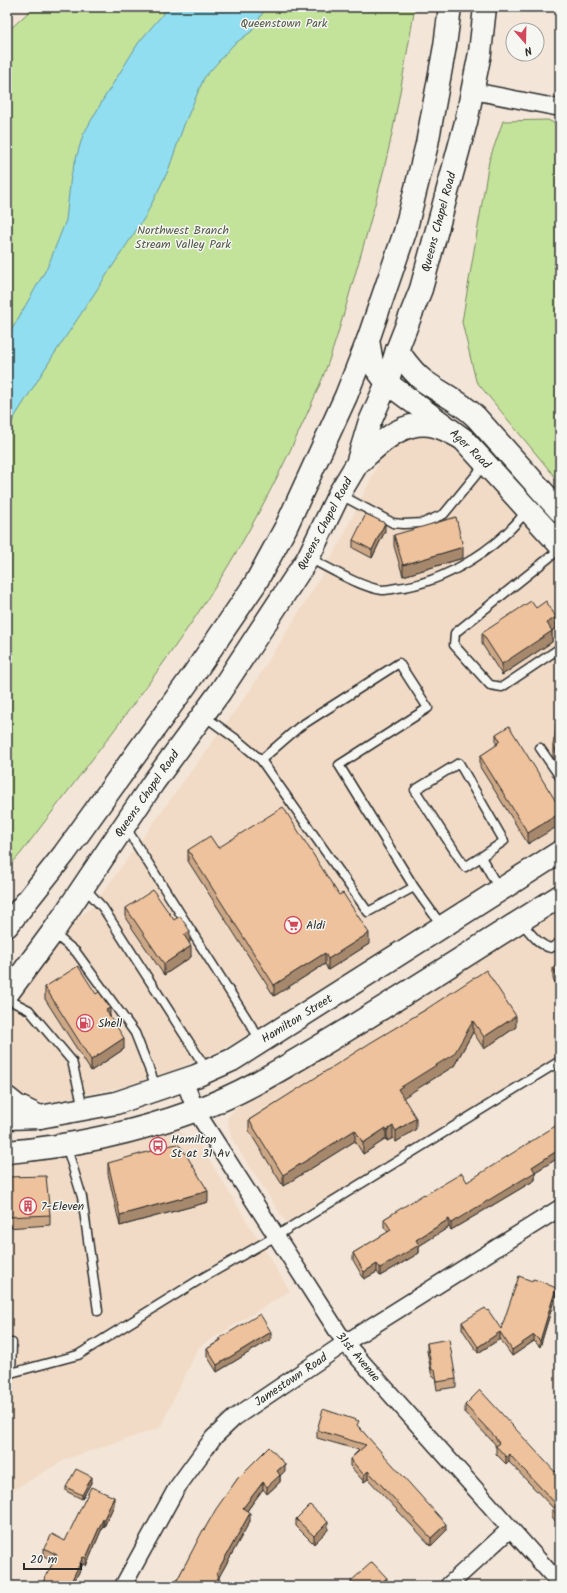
<svg xmlns="http://www.w3.org/2000/svg" width="567" height="1593" viewBox="0 0 567 1593" font-family="Kalam,sans-serif">
  <style>
    .built { fill: #f1dbc6 }
    .green { fill: #c3e29a; stroke: #778662 }
    .water { fill: #90deef; stroke: #6896a1 }
    .lines { fill: none; stroke-linecap: round; stroke-linejoin: round }
    .service-casing { stroke: #2b2b2b; stroke-width: 11 }
    .minor-casing { stroke: #2b2b2b; stroke-width: 19 }
    .secondary-casing { stroke: #2b2b2b; stroke-width: 25 }
    .primary-casing { stroke: #2b2b2b; stroke-width: 25 }
    .service { stroke: #f6f6f2; stroke-width: 8 }
    .minor { stroke: #f6f6f2; stroke-width: 16 }
    .secondary { stroke: #f6f6f2; stroke-width: 22 }
    .primary { stroke: #f6f6f2; stroke-width: 22 }
    .wall { fill: #cca786; stroke: #2b2b2b }
    .shaded-wall { fill: #a6886d; stroke: #2b2b2b }
    .building { fill: #edc29c; stroke: #2b2b2b }
    .labels { text-anchor: middle; dominant-baseline: central; stroke-width: 3; stroke-linejoin: round; paint-order: stroke }
    .park-label { font-size: 12px; fill: #515947; stroke: #f6f6f2 }
    .street-label { font-size: 12px; fill: #2b2b2b; stroke: #f6f6f2 }
    .poi-label { font-size: 12px; fill: #2b2b2b; stroke: #f6f6f2; text-anchor: start }
  </style>
  <rect width="100%" height="100%" fill="#f3e6d8"/>
  <filter id="ink" filterUnits="userSpaceOnUse"><feTurbulence type="fractalNoise" baseFrequency=".025" numOctaves="2"/><feDisplacementMap in="SourceGraphic" scale="8" xChannelSelector="R" yChannelSelector="G"/><feConvolveMatrix kernelMatrix="1 2 1 2 8 2 1 2 1" color-interpolation-filters="sRGB"/></filter>
  <g filter="url(#ink)">
    <path class="built" d="M415,428L455,441L560,556V840L467,898L312,998L259,1029L219,1051L174,1070L122,1087L50,1102L26,1101L7,1090V1008L42,959L77,918L92,907L250,690L317,583L342,538L384,452Z
      M560,903V1057L459,1120L287,1224L231,1138L227,1118L244,1099Z
      M174,1127L202,1148L290,1291L199,1347L160,1428L66,1459L12,1491L7,1499V1157Z"/>
    <path class="green" d="M34,7H415C408,48 401,88 393,129C382,182 367,234 352,285C342,320 332,356 318,389C288,459 253,528 212,592C153,682 86,767 21,853L7,869V32Z
      M548,120L560,126V483L476,381L462,322L489,161L503,121Z"/>
    <path class="water" d="M169,7H266L252,31L233,45L204,78L184,125L168,171L145,217L51,359L7,429V338L48,266L66,220L71,175L83,135L104,98L139,42Z"/>
    <g class="lines">
      <g class="service-casing">
        <path id="service" d="M339,494L393,523L403,524L423,523L444,514L485,464
          M560,549L455,633L454,645L490,685L502,687L560,648
          M309,558C329,568 360,587 382,590C386,590 392,589 397,588C444,583 499,548 527,510
          M203,715L236,739L261,760L368,912L414,887L442,926
          M540,748L560,777
          M261,760L299,727L399,663L428,708L339,765L414,887
          M126,828L261,1041
          M481,857L465,867L415,790L459,763L504,841L481,857L499,889
          M84,887L103,908L207,1070
          M521,922C530,932 538,945 551,948L560,942
          M53,933L76,952L135,1033L157,1089
          M7,999L29,1010L72,1061L83,1108
          M66,1145L82,1197L98,1311
          M7,1343H12L11,1373
          M7,1374L78,1355L199,1280L276,1236L560,1061"/>
      </g>
      <g class="minor-casing">
        <path id="minor" d="M473,91L560,108
          M184,1080L196,1111L345,1343L560,1584
          M123,1586L176,1489L213,1438L234,1418L345,1343L560,1208
          M448,1586L510,1529"/>
      </g>
      <g class="secondary-casing">
        <path id="secondary" d="M368,340L372,363L387,383L463,439L560,545
          M397,350C405,361 413,373 424,381C442,394 460,401 476,417L560,511
          M7,1118L40,1117L116,1103L196,1076L232,1060L560,852
          M7,1152C68,1147 137,1132 194,1111C248,1092 296,1060 345,1031C417,987 488,941 560,896"/>
      </g>
      <g class="primary-casing">
        <path id="primary" d="M357,464C379,445 402,418 435,426C444,428 454,434 463,439
          M7,926L64,854L193,675L255,584L286,527L346,396L368,340L405,232L427,144L445,46L450,7
          M7,994L55,929L153,783L220,692L308,558L339,494L357,464L369,424L387,383L397,350L421,289L466,122L480,53L485,7
          M7,1098L17,1106L40,1117"/>
      </g>
      <use href="#service" class="service"/>
      <use href="#minor" class="minor"/>
      <use href="#secondary" class="secondary"/>
      <use href="#primary" class="primary"/>
    </g>
    <path class="wall" d="M385,531L372,558L353,548V540Z
      M394,535L463,558L403,576L394,546Z
      M536,608L556,628L552,631V642L502,675L482,644V633Z
      M560,724V767L553,757V746L555,738Z
      M496,734L560,808L528,844L480,767V756L496,746Z
      M218,848L369,944L328,970L325,964L274,996L188,861V850Z
      M126,908L190,942L189,943L191,957L164,975L126,919Z
      M560,963V990L553,979V968Z
      M45,987L110,1016L124,1049L91,1071L45,999Z
      M425,1010L516,1027L484,1049L473,1032L454,1066L403,1097L416,1129L396,1142L393,1138L387,1141L386,1139L363,1154L355,1141L283,1186L249,1131V1120Z
      M560,1157L535,1172V1180L451,1230L449,1227L419,1246V1253L380,1276L377,1272L364,1279L353,1260V1253L388,1232L384,1227V1219L425,1195L467,1182Z
      M108,1163L208,1202L120,1226L108,1174Z
      M7,1177L50,1215V1225L7,1228Z
      M556,1294L540,1347L534,1341L512,1356L500,1339L478,1353L462,1329V1322L501,1329Z
      M560,1321V1331L559,1330V1322Z
      M220,1338L271,1339L217,1372L207,1356V1349L220,1340Z
      M427,1343L456,1379V1387L437,1390L435,1377H432L427,1351Z
      M465,1405L555,1472L560,1468V1526L552,1517V1509L553,1508L509,1462L506,1464L496,1454V1448L495,1446V1444L465,1413Z
      M359,1427L446,1531L431,1546L368,1479L364,1482L350,1466V1459L359,1450L317,1438V1430Z
      M285,1471L280,1476V1482L267,1494L263,1489L247,1511L250,1521L219,1577V1583L217,1586H174L204,1530L238,1478Z
      M92,1481L82,1499L66,1491V1487Z
      M114,1505L104,1527L103,1526L86,1566L83,1564L72,1586H41L54,1561L44,1556V1548L65,1541Z
      M296,1519L328,1530L314,1544L296,1526Z
      M351,1581L387,1586H351Z"/>
    <path class="shaded-wall" d="M385,523V531L372,558V550Z
      M463,547V558L403,576V565Z
      M556,617V628L547,634L552,631V642L502,675V664L547,623Z
      M560,813V825L528,844V833Z
      M190,931V942L184,947V935Z
      M369,933V944L328,970V959Z
      M191,946V957L164,975V964Z
      M325,953V964L274,996V985Z
      M110,1008V1019L106,1010Z
      M516,1016V1027L484,1049V1037Z
      M473,1021V1032L454,1066L398,1101V1089Z
      M124,1038V1049L91,1071V1060Z
      M416,1118V1129L396,1142V1131Z
      M393,1126V1138L387,1141V1130Z
      M386,1128V1139L363,1154V1143Z
      M355,1130V1141L283,1186V1175Z
      M560,1149V1157L535,1172V1180L451,1230V1223L532,1167Z
      M208,1191V1202L120,1226V1215Z
      M449,1219V1227L419,1246V1253L380,1276V1268L416,1240Z
      M377,1264V1272L364,1279V1272Z
      M556,1288V1294L540,1347V1341Z
      M271,1332V1339L217,1372V1365Z
      M500,1332V1339L478,1353V1347Z
      M534,1335V1341L512,1356V1350Z
      M509,1454V1462L506,1464V1457Z
      M285,1464V1471L280,1476V1482L267,1494V1487L277,1471Z
      M368,1471V1479L364,1482V1475Z
      M92,1477V1481L82,1499V1495Z
      M263,1482V1489L243,1516V1508Z
      M114,1497V1505L104,1527V1519Z
      M250,1513V1521L219,1577V1583L217,1586H213L216,1574Z
      M103,1519V1526L86,1566V1558Z
      M328,1522V1530L314,1544V1536Z
      M446,1524V1531L431,1546V1538Z
      M83,1557V1564L72,1586H69Z
      M387,1578V1586H379V1584Z"/>
    <path class="building" d="M366,514L385,523L372,550L353,540Z
      M456,517L463,547L403,565L394,535Z
      M531,601L536,608L546,601L556,617L547,623L552,631L502,664L482,633Z
      M556,724H560V756L553,746L554,738H555Z
      M509,726L560,808V813L528,833L480,756L498,744L497,743L500,741L496,734Z
      M283,807L339,895L343,893L369,933L328,959L325,953L274,985L188,850L210,836L218,848Z
      M153,890L174,920L180,916L190,931L184,935L191,946L164,964L126,908Z
      M560,963V978L553,968Z
      M78,966L96,994L99,992L110,1008L106,1010L124,1038L91,1060L45,987Z
      M486,970L516,1016L484,1037L473,1021L454,1054L398,1089L416,1118L396,1131L393,1126L387,1130L386,1128L363,1143L355,1130L283,1175L249,1120L370,1043L425,1010Z
      M560,1123V1149L532,1167L535,1172L451,1223L449,1219L416,1240L419,1245L380,1268L377,1264L364,1272L353,1253L391,1230L384,1219L424,1194L425,1195L462,1173L467,1182Z
      M177,1144L182,1148L208,1191L120,1215L108,1163L172,1145Z
      M46,1176L50,1215L7,1217V1177Z
      M519,1276L532,1281L533,1279L540,1281L556,1288L540,1341L534,1335L512,1350L500,1332L478,1347L462,1322L485,1308L487,1311L488,1310L501,1329Z
      M260,1314L271,1332L217,1365L207,1349L221,1340L220,1338Z
      M449,1339L456,1379L437,1382L435,1369L432,1370L427,1343Z
      M480,1390L555,1472L560,1468V1518L552,1509L557,1505L509,1454L506,1457L496,1446L499,1443L495,1438H496L465,1405Z
      M323,1409L359,1421L357,1425L446,1524L431,1538L368,1471L364,1475L350,1459L366,1445L317,1430Z
      M269,1447L285,1464L277,1471L280,1475L267,1487L263,1482L243,1508L250,1513L216,1574L219,1576L213,1586H174L203,1530H204L216,1509L238,1478Z
      M76,1469L92,1477L82,1495L66,1487Z
      M91,1487L114,1497L104,1519H103L86,1558L83,1557L69,1586H41L57,1555L44,1548L52,1534L65,1541Z
      M310,1505L328,1522L314,1536L296,1519Z
      M372,1562L387,1578L379,1584L381,1586H355L351,1581Z
      M7,1582L15,1586H7Z"/>
  </g>
  <defs>
    <g id="supermarket-ring" transform="scale(0.9)"><circle r="9.5" fill="#f6f6f2" stroke="#d1495b" stroke-width="1.5"/><path d="M-6-5.5h2.5l.6 2H6L4.5 2H-2.5L-4.4-4H-6ZM-1.5 3.2a1.3 1.3 0 1 0 .1 0ZM3 3.2a1.3 1.3 0 1 0 .1 0Z" fill="#d1495b"/></g>
    <g id="fuel-ring" transform="scale(0.9)"><circle r="9.5" fill="#f6f6f2" stroke="#d1495b" stroke-width="1.5"/><path d="M-5.5-6h7V0h2V4h1.3V-2.5L3-4.5l.8-.8L6-3V5H2.5V1h-1V6h-7ZM-4.2-4.7v3.2H.2V-4.7Z" fill="#d1495b"/></g>
    <g id="bus-ring" transform="scale(0.9)"><circle r="9.5" fill="#f6f6f2" stroke="#d1495b" stroke-width="1.5"/><path d="M-5-6H5V4H4V6H2V4H-2V6H-4V4H-5ZM-3.5-4V0h7V-4ZM-3.5 1.2v1.5H-2V1.2ZM2 1.2v1.5H3.5V1.2Z" fill="#d1495b"/></g>
    <g id="building-ring" transform="scale(0.9)"><circle r="9.5" fill="#f6f6f2" stroke="#d1495b" stroke-width="1.5"/><path d="M-4-6H4V6H1V3H-1V6H-4ZM-2.5-4.3h1.7v1.8h-1.7ZM.8-4.3h1.7v1.8H.8ZM-2.5-1h1.7V.8h-1.7ZM.8-1h1.7V.8H.8Z" fill="#d1495b"/></g>
  </defs>
  <g fill-rule="evenodd">
    <use href="#supermarket-ring" x="293" y="925"/>
    <use href="#fuel-ring" x="85" y="1023"/>
    <use href="#bus-ring" x="158" y="1146"/>
    <use href="#building-ring" x="28" y="1206"/>
  </g>
  <g class="labels">
    <g class="park-label">
      <text x="284" y="23">Queenstown Park</text>
      <text x="183" y="230">Northwest Branch<tspan x="183" dy="14">Stream Valley Park</tspan></text>
    </g>
    <g class="street-label">
      <text transform="translate(439 222) rotate(-75)">Queens Chapel Road</text>
      <text transform="translate(470 449) rotate(44)">Ager Road</text>
      <text transform="translate(325 524) rotate(-62)">Queens Chapel Road</text>
      <text transform="translate(147 794) rotate(-55)">Queens Chapel Road</text>
      <text transform="translate(297 1019) rotate(-32)">Hamilton Street</text>
      <text transform="translate(358 1357) rotate(50)">31st Avenue</text>
      <text transform="translate(291 1380) rotate(-34)">Jamestown Road</text>
    </g>
    <g class="poi-label">
      <text x="306" y="925">Aldi</text>
      <text x="98" y="1023">Shell</text>
      <text x="171" y="1139">Hamilton<tspan x="171" dy="14">St at 31 Av</tspan></text>
      <text x="41" y="1206">7-Eleven</text>
    </g>
  </g>
  <rect width="567" height="1593" fill="none" stroke="#f6f6f2" stroke-width="24"/>
  <rect x="12" y="12" width="543" height="1569" fill="none" stroke="#2b2b2b" stroke-width="1.5" filter="url(#ink)"/>
  <g transform="translate(525 42) rotate(160)"><circle r="19" fill="#f6f6f2" stroke="#a5a5a2"/>
  <path d="M0-3L7 15L0 10L-7 15Z" fill="#d1495b"/>
  <text y="-6" font-size="11" font-weight="bold" text-anchor="middle" fill="#2b2b2b">N</text>
  </g>
  <path d="M24 1563v6h57v-6" fill="none" stroke="#2b2b2b" stroke-width="2"/>
  <text x="30" y="1563" font-size="12" fill="#2b2b2b" stroke="#f6f6f2" stroke-width="3" paint-order="stroke">20 m</text>
</svg>
